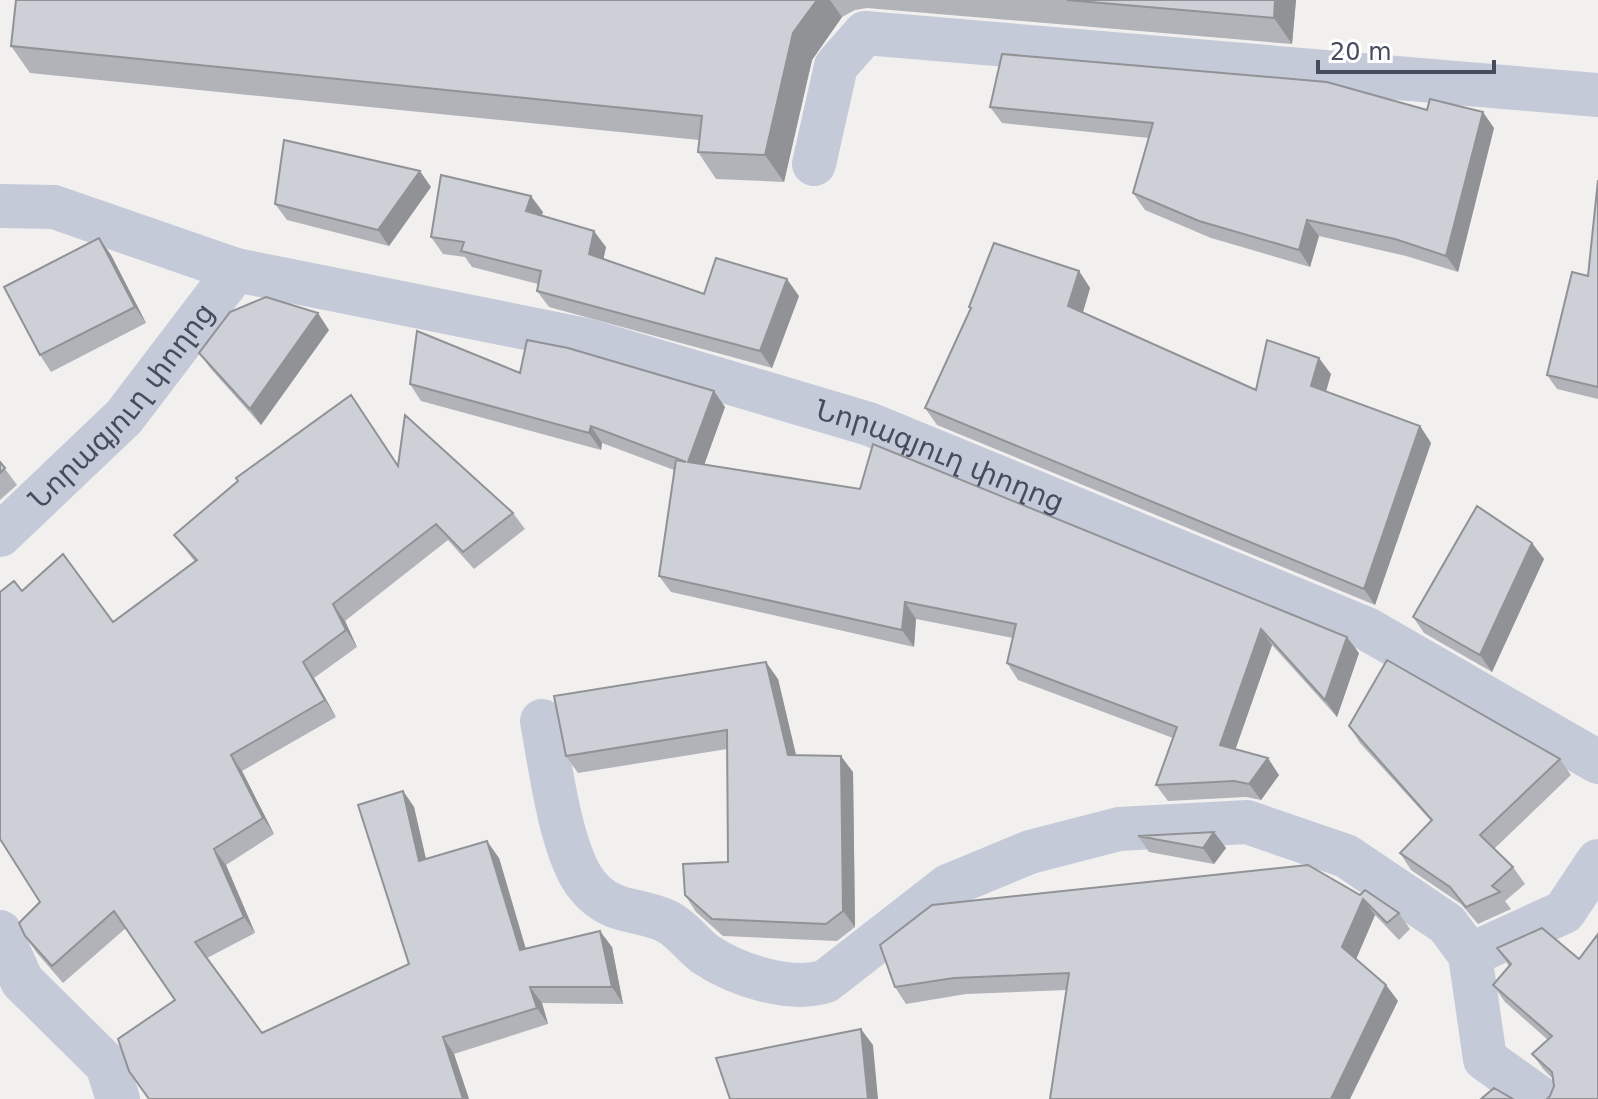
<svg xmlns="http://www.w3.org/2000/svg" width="1598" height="1099" viewBox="0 0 1598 1099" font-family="'DejaVu Sans','Noto Sans Armenian',sans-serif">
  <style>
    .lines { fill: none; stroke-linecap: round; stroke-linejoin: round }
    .minor { stroke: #c5cad8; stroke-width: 44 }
    .wall { fill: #b1b3b9 }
    .shaded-wall { fill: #909296 }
    .building { fill: #ced0d7; stroke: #909296; stroke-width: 2 }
    .labels { text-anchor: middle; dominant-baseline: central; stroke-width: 6; stroke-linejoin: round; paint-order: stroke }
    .street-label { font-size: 28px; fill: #464c5e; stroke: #fff }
  </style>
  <rect width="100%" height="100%" fill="#f2f0ef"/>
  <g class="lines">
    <g class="minor">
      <path d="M814,164L836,66L865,33L1598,95"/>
      <path id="s1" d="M0,206L54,207L236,270L586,340L869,424L1367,629L1598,762"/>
      <path id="s2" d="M0,535L124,417L236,270"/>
      <path d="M542,721C550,764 561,853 587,885C612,916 638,907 668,922C683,930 692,944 705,954C736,975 791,993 826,981L948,886L1030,852L1119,829L1247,822L1346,856L1447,924L1470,955L1485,1059L1541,1099"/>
      <path d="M0,932L22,981L107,1065L118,1099"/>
      <path d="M1470,955L1564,912L1598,861"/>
    </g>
  </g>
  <path class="wall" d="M16,0H1296L1292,44L867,8L855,10L842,17L812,60L784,182L716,179L698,152L699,140L30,73L11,46Z
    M990,107L1427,110L1494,128L1458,272L1406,256L1319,236L1310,267L1211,238L1145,210L1133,193L1149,138L1002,123Z
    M1598,180V399L1557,389L1547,375L1588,276Z
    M431,187L389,246L287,220L275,204Z
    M543,212L542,215L606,247L603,259L704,294L799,296L772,368L549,307L537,291L538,284L472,267L465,257L443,254L431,237Z
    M99,238L111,255L146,323L51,372L40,355Z
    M1079,271L1090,288L1083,312L1256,390L1331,374L1326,391L1420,426L1431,443L1375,605L937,425L925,408L971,310L969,307Z
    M329,330L261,425L211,369L199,353Z
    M520,373L725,407L704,465L1359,653L1337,717L1272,645L1235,750L1279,775L1261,800L1246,797L1168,801L1156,785L1173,738L1018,680L1007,663L1013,638L916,619L914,647L671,592L659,576L674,470L602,443L601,450L421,401L410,384Z
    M0,462L17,485L0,500Z
    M398,465L513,513L525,529L474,569L448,540L345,621L357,647L314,678L336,717L242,771L274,834L226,865L255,933L207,958L262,1033L409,964L403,791L414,807L426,859L499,858L526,949L612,947L623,1004L542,1003L548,1024L454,1054L469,1099H149L175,1000L126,928L63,983L37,953L25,936L40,902L22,591L113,622L195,562L174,535Z
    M1532,543L1544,559L1492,672L1424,633L1413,617Z
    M778,679L796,755L853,772L855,927L837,941L723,936L696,912L685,895L728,862L727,749L578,773L566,756Z
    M1349,726L1560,759L1571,775L1494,849L1513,867L1525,884L1505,901L1511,909L1478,924L1461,904L1411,870L1400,853L1431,821L1360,743Z
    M1214,832L1226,848L1214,864L1149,852L1138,836Z
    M1360,895L1399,913L1410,929L1399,940L1375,915L1356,959L1386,985L1398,1001L1066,990L966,994L906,1004L895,987Z
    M1497,948L1579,959L1598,1099L1550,1096L1554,1086L1553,1079L1544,1070L1532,1054L1548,1040L1505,1002L1493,985L1509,966Z"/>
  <path class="shaded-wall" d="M817,0H830L842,17L812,60L784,182L765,155L793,33Z
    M1275,0H1296L1292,44L1274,18Z
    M1483,112L1494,128L1458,272L1446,256Z
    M420,171L431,187L389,246L378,230Z
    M531,196L543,212L538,227L526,211Z
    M1307,220L1319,236L1310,267L1299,250Z
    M594,231L606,247L601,271L589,254Z
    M99,238L111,255L146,323L135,307Z
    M1079,271L1090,288L1080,322L1068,306Z
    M787,279L799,296L772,368L760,351Z
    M318,313L329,330L261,425L250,409Z
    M1319,358L1331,374L1323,402L1311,386Z
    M714,391L725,407L699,479L688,462Z
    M591,426L602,443L601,450L589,433Z
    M1420,426L1431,443L1375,605L1364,589Z
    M1532,543L1544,559L1492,672L1480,655Z
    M905,602L916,619L914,647L902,630Z
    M333,604L345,621L357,647L346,630Z
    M1261,629L1272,645L1231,762L1220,745Z
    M1347,637L1359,653L1337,717L1325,700Z
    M303,662L314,678L336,717L325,700Z
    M766,662L778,679L800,772L788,755Z
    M231,755L242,771L274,834L263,818Z
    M841,756L853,772L855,927L843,911Z
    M1268,758L1279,775L1261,800L1249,784Z
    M403,791L414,807L430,877L419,861Z
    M1214,832L1226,848L1214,864L1203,848Z
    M487,841L499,858L531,967L520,950Z
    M214,849L226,865L255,933L244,917Z
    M1363,899L1375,915L1354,964L1342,947Z
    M600,931L612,947L623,1004L612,987Z
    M1386,985L1398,1001L1350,1099H1331Z
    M530,987L542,1003L548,1024L537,1008Z
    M861,1029L873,1045L878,1099H868Z
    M443,1037L454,1054L469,1099H463Z"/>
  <path class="building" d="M16,0H817L793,33L765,155L698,152L702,116L11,46Z
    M1067,0H1275L1274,18Z
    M1002,54L1327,82L1427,110L1430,99L1483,112L1446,256L1395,239L1307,220L1299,250L1199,221L1133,193L1153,123L990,107Z
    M284,140L420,171L378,230L275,204Z
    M441,175L531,196L526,211L594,231L589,254L704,294L716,258L787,279L760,351L537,291L541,271L461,251L464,242L431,237Z
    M1598,180V387L1547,375L1572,272L1588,276Z
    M99,238L135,307L40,355L4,287Z
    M994,243L1079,271L1068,306L1256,390L1267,340L1319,358L1311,386L1420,426L1364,589L925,408L971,308L969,307Z
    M266,297L318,313L250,409L199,353L230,312Z
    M417,331L520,373L527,340L568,348L714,391L688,462L860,489L873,444L1347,637L1325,700L1261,629L1220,745L1268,758L1249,784L1234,781L1156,785L1177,727L1007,663L1016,624L905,602L902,630L659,576L676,460L686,462L591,426L589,433L410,384Z
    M351,395L398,466L405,415L513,513L463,552L436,524L333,604L346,630L303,662L325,700L231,755L263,818L214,849L244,917L195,942L262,1033L409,964L358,805L403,791L419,861L487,841L520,950L600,931L612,987H530L537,1008L443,1037L463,1099H149L129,1071L118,1039L175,1000L114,911L52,966L25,936L19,923L40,902L0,839V592L14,581L22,591L63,554L113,622L197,560L174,535L238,481L236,478Z
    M0,462L5,468L0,473Z
    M1477,506L1532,543L1480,655L1413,617Z
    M1387,660L1560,759L1480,835L1513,867L1492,886L1500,892L1466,907L1450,887L1400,853L1432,820L1349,726Z
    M766,662L788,755L841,756L843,911L826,924L712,919L685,895L683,864L728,862L727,730L566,756L554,696Z
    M1214,832L1203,848L1138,836Z
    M1308,865L1360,895L1365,890L1399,913L1387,923L1363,899L1342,947L1386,985L1331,1099H1050L1069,973L954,978L895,987L880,945L932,905Z
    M1542,928L1579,959L1598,934V1099H1547L1550,1096L1554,1086L1552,1072L1532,1054L1552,1036L1493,985L1511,964L1497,948Z
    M861,1029L868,1099H730L716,1058Z
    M1494,1088L1513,1099H1481Z"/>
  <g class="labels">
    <g class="street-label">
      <text stroke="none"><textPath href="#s2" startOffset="178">Նորագյուղ փողոց</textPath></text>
      <text stroke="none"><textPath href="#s1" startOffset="976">Նորագյուղ փողոց</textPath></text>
    </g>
  </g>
  <path d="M1318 60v12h176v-12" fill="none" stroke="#464c5e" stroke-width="4"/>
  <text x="1330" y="60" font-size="24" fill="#464c5e" stroke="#ffffff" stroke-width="6" paint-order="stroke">20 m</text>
</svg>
